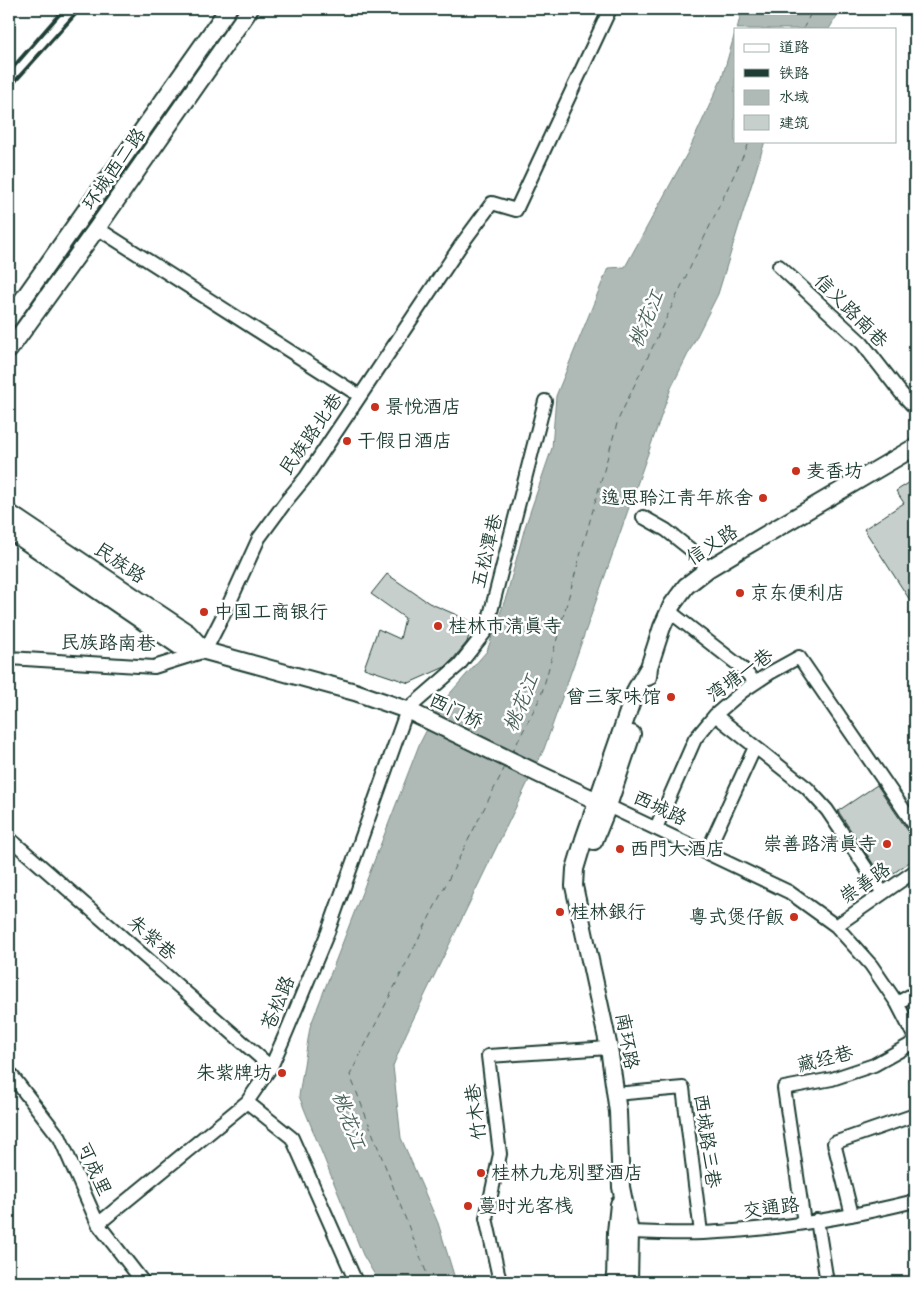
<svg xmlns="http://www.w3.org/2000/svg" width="924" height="1291" viewBox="0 0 924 1291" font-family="'Comic Neue','LXGW WenKai TC',sans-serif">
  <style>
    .water { fill: #afbab7; stroke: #758883 }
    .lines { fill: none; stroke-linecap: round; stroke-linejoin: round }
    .ferry { stroke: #4a625b; stroke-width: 1; stroke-dasharray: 6 5; stroke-linecap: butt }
    .building { fill: #c7cfcc; stroke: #1f3d34 }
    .minor-casing { stroke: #1f3d34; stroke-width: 16 }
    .major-casing { stroke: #1f3d34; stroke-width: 20 }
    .minor { stroke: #fff; stroke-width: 12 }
    .major { stroke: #fff; stroke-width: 16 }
    .rail { stroke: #1f3d34; stroke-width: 4 }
    .poi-dot { fill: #c8321e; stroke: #fff; stroke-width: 2 }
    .labels { text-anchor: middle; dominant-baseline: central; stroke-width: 5; stroke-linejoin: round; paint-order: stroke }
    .street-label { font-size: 19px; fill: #1f3d34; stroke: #fff }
    .poi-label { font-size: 19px; fill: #1f3d34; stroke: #fff; text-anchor: start }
    .water-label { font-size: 20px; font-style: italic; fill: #4a625b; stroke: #fff }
  </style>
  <rect width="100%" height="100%" fill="#fff"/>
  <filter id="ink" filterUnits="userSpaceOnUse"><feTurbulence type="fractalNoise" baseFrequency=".02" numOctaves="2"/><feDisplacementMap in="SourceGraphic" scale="10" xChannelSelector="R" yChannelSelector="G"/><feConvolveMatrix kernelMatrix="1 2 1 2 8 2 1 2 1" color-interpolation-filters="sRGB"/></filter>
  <g filter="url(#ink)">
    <path class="water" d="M742,9H841L829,29H737Z
      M735,33V141H765L718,294L671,388L544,749L406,1034L393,1066L401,1138L438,1223L456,1282H379L363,1255L299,1096L310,1027L419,745L439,706L487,651L507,594L525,527L552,448L556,396L608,268L625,267L688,152L722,78Z"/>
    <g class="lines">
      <path class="ferry" d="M803,29L813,9
        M512,753L541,696L618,420L750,141
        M430,1282L350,1075L506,765"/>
    </g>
    <path class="building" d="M915,479V608L864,529L904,503L896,491Z
      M387,574L429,603L473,622L467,642L453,659L445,667L409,683L364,668L378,629L400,639L405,618L371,594Z
      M877,785L908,831L911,833L915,834V858L884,880L838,811Z"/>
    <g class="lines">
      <g class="minor-casing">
        <path id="minor" d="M97,228L360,396
          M779,266L862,343L901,393L914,407
          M643,517L666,530L690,549L708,569
          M669,611L741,667L755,682
          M9,658L154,667L205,651L228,606L259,538L287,500L306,477L461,245L492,203L516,210L610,9
          M715,715L807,788L827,810L883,893
          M608,806L789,892L836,926L871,965L897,1003L915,1038
          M656,828L695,739L715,715L743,691L770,673L799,657L915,826
          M9,838L271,1067
          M707,852L755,747
          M836,926L915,871
          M897,1003L915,993
          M9,1072L60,1138L98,1224L143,1282
          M615,1094L683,1088L701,1233
          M852,1215L834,1143L915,1115
          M817,1220L827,1282
          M804,1223L784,1088L832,1079L874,1065L915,1042
          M98,1224L247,1102
          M630,1232C654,1233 679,1234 703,1233C774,1230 846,1218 915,1201
          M356,1282L292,1138L247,1102L271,1067L286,1033L328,932L407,710L459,665L486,631L545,401
          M500,1282L486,1218L500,1154L488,1056L609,1048"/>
      </g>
      <g class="major-casing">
        <path id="major" d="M9,319L228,9
          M9,350L97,228L250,9
          M9,513L188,633L205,651L355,692L407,710L541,775L608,806
          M9,530L179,646L205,651
          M648,677L649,667L662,627L672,605L686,586L708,569L743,548L915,447
          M594,841L608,806L632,734
          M615,1282L616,1232L619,1204
          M629,1282L630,1232L621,1187L618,1112L609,1048L574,886L575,869L584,839L636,689L649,667"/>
      </g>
      <use href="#minor" class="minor"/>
      <use href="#major" class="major"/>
      <path class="rail" d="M9,72L64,9
        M9,88L80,9"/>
    </g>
  </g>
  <g class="poi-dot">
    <circle cx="375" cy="407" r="5"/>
    <circle cx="347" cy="441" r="5"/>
    <circle cx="796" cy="471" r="5"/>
    <circle cx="763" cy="498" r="5"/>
    <circle cx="740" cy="593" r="5"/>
    <circle cx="204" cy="612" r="5"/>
    <circle cx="438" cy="626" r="5"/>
    <circle cx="671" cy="697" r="5"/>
    <circle cx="887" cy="844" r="5"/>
    <circle cx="620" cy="849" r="5"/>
    <circle cx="560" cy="912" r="5"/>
    <circle cx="794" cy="917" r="5"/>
    <circle cx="282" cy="1073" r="5"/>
    <circle cx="481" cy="1173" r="5"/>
    <circle cx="468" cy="1206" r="5"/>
  </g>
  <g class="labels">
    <g class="street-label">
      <text transform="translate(114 169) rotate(-55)">环城西二路</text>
      <text transform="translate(851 311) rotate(45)">信义路南巷</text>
      <text transform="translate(311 434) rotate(-55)">民族路北巷</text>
      <text transform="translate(712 545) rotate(-33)">信义路</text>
      <text transform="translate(487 551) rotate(-76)">五松潭巷</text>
      <text transform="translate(120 563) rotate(34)">民族路</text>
      <text transform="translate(108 643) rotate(1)">民族路南巷</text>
      <text transform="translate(740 675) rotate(-36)">湾塘一巷</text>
      <text transform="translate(456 711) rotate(26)">西门桥</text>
      <text transform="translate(660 808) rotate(25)">西城路</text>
      <text transform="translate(865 883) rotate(-35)">崇善路</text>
      <text transform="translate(152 938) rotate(41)">朱紫巷</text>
      <text transform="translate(278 1003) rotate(-67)">苍松路</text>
      <text transform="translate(627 1041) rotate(80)">南环路</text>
      <text transform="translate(825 1059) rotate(-14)">藏经巷</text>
      <text transform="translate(476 1112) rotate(-97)">竹木巷</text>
      <text transform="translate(707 1141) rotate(82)">西城路三巷</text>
      <text transform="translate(94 1169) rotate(66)">可成里</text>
      <text transform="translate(771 1208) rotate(-7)">交通路</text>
    </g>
    <g class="poi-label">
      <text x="385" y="407">景悅酒店</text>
      <text x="357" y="441">干假日酒店</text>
      <text x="806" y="471">麦香坊</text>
      <text x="753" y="498" text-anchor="end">逸思聆江青年旅舍</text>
      <text x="750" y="593">京东便利店</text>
      <text x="214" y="612">中国工商银行</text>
      <text x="448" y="626">桂林市清真寺</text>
      <text x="661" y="697" text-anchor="end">曾三家味馆</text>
      <text x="877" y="844" text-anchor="end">崇善路清真寺</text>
      <text x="630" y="849">西門大酒店</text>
      <text x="570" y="912">桂林銀行</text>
      <text x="784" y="917" text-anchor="end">粵式煲仔飯</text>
      <text x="272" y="1073" text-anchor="end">朱紫牌坊</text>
      <text x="491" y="1173">桂林九龙别墅酒店</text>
      <text x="478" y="1206">蔓时光客栈</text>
    </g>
    <g class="water-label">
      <text transform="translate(646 319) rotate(-67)">桃花江</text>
      <text transform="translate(521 703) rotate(-67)">桃花江</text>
      <text transform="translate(349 1120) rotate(69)">桃花江</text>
    </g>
  </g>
  <rect width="924" height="1291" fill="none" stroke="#fff" stroke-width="30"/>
  <rect x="15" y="15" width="894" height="1261" fill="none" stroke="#1f3d34" stroke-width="2" filter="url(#ink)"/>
  <rect x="734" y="28" width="162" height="115" fill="#ffffff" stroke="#a5b1ae"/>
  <rect x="744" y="44" width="25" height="8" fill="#ffffff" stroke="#a5b1ae"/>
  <text x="779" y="52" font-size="15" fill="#1f3d34">道路</text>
  <rect x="744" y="69" width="25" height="8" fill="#1f3d34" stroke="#a5b1ae"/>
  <text x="779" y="78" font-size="15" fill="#1f3d34">铁路</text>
  <rect x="744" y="90" width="25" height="15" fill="#afbab7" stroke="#a5b1ae"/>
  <text x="779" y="102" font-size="15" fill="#1f3d34">水域</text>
  <rect x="744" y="115" width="25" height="15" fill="#c7cfcc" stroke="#a5b1ae"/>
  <text x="779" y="128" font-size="15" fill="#1f3d34">建筑</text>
</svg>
